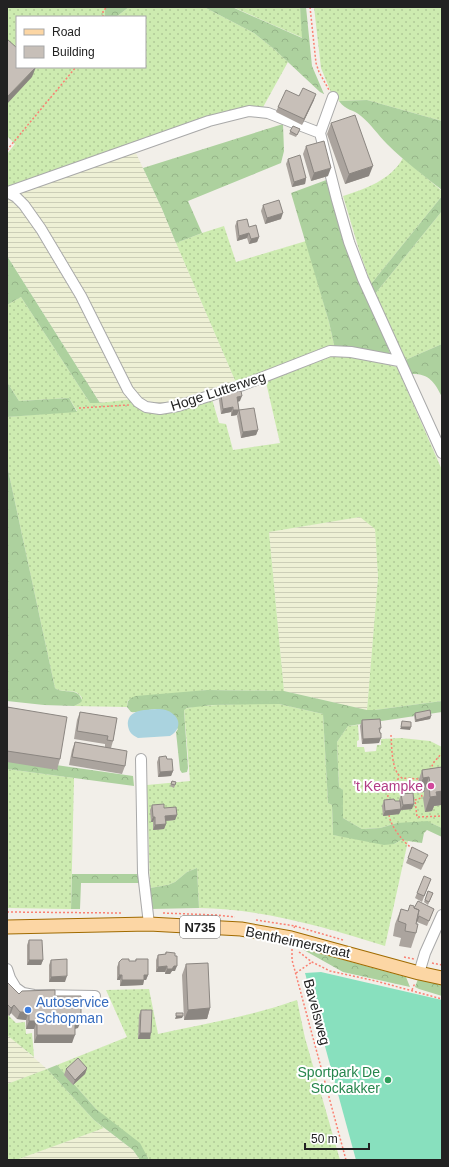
<svg xmlns="http://www.w3.org/2000/svg" width="449" height="1167" viewBox="0 0 449 1167" font-family="Arial,sans-serif">
  <style>
    .farmland { fill: url(#farmland-rules) }
    .grass { fill: url(#grass-dots) }
    .forest { fill: url(#forest-crowns) }
    .pitch { fill: #88e0be }
    .water { fill: #aad3df }
    .lines { fill: none; stroke-linecap: round; stroke-linejoin: round }
    .minor-casing { stroke: #a9a9a9; stroke-width: 12 }
    .major-casing { stroke: #a06b00; stroke-width: 15 }
    .path { stroke: #fa8072; stroke-width: 1.5; stroke-dasharray: 2 2; stroke-linecap: butt }
    .minor { stroke: #fff; stroke-width: 10 }
    .major { stroke: #fcd6a4; stroke-width: 13 }
    .wall { fill: #aba49e }
    .shaded-wall { fill: #8b8681 }
    .building { fill: #c7bfb8; stroke: #8b8681 }
    .hotel-dot { fill: #d1479c; stroke: #fff; stroke-width: 1.5 }
    .shop-dot { fill: #3f7fe0; stroke: #fff; stroke-width: 1.5 }
    .leisure-dot { fill: #2e9e5b; stroke: #fff; stroke-width: 1.5 }
    .labels { text-anchor: middle; dominant-baseline: central; stroke-width: 4; stroke-linejoin: round; paint-order: stroke }
    .shield { fill: #fff; stroke: #646464; stroke-width: 1 }
    .shield-label { font-size: 13px; font-weight: bold; fill: #222 }
    .street-label { font-size: 14px; fill: #222; stroke: #fff }
    .hotel-label { font-size: 14px; fill: #b23c85; stroke: #fff; text-anchor: end }
    .shop-label { font-size: 14px; fill: #366cbe; stroke: #fff; text-anchor: start }
    .leisure-label { font-size: 14px; fill: #27864d; stroke: #fff; text-anchor: end }
  </style>
  <defs>
    <pattern id="farmland-rules" width="6" height="5" patternUnits="userSpaceOnUse"><rect width="6" height="5" fill="#eef0d5"/><path d="M0 2.5h6" fill="none" stroke="#ccceb7"/></pattern>
    <pattern id="grass-dots" width="8" height="8" patternUnits="userSpaceOnUse"><rect width="8" height="8" fill="#cdebb0"/><path d="M2 2h.1M6 6h.1" fill="none" stroke="#b0c997" stroke-width="1.8" stroke-linecap="round"/></pattern>
    <pattern id="forest-crowns" width="20" height="18" patternUnits="userSpaceOnUse"><rect width="20" height="18" fill="#add19e"/><path d="M2 6a3 3 0 1 1 6 0M12 15a3 3 0 1 1 6 0" fill="none" stroke="#95b388"/></pattern>
  </defs>
  <rect width="100%" height="100%" fill="#f2efe9"/>
  <path class="farmland" d="M135,151L162,209L176,243L237,385L169,403H156L145,400L137,394L130,385L18,193Z
    M7,197L11,198L29,218L60,266L132,399L100,403L7,256Z
    M360,517L375,528L378,577L367,710L284,691L269,532Z
    M7,1035L15,1041L47,1069L7,1084Z
    M104,1128L133,1150L140,1160H16Z"/>
  <path class="grass" d="M7,7H105V17H17V67H145V17H116L129,7H204L254,33L274,49L288,62L262,109L7,187V154L15,144L7,136Z
    M232,7H300L303,38L235,8Z
    M314,7H442V121L367,100L339,101L331,92L321,68Z
    M403,158L442,191V196L371,284L360,253L343,196C365,189 391,180 403,158Z
    M442,211V344L403,361L375,294Z
    M224,226L236,262L306,241L329,322L335,349L237,385L176,243L202,233Z
    M21,297L90,403H100L132,399L144,409L212,399L219,423L226,424L233,450L280,443L265,378L320,359L332,356L351,357L385,364L397,367L442,470V701L375,710H367L378,577L375,529L360,517L269,532L284,691L207,690L128,700L127,707L74,706L80,703L82,698C75,686 65,695 55,688L7,465V417L77,411L69,398L19,401L7,382V305Z
    M239,704H279L323,714L328,803L332,805L333,835L394,844L401,840L408,841L385,946C324,927 263,909 199,908L197,868L187,872L175,882L168,885L150,888L147,785L190,781L184,709L197,706Z
    M358,725L359,740L357,741V747H364L365,752L376,751L377,745H381V739L401,738L430,741L442,747V828L431,823H397L380,828L362,829L343,818V790L339,787L337,742L348,726Z
    M7,769L74,778L71,909L7,908Z
    M149,989L158,1034C204,1024 252,1016 297,1000L305,1038L340,1160H149L147,1156L96,1109L57,1065L127,1037L106,990Z
    M7,1014L16,1023L25,1022L26,1034L32,1033L34,1057L7,1035Z
    M47,1069L94,1120L104,1128L16,1160H7V1084Z"/>
  <path class="forest" d="M105,7H129L116,17H105Z
    M204,7H232L302,38L300,7H306L312,66L324,94L320,92L274,49L254,33Z
    M367,100L442,121V192V190C423,175 404,161 387,144C378,135 371,124 361,116C353,109 346,111 339,101Z
    M283,124L284,151L281,163L188,201L202,233L176,243L162,209L143,168Z
    M329,179L364,287L392,358L335,349L329,322L291,193Z
    M442,196V211L375,294L371,284Z
    M7,256L100,403H90L21,297L7,305Z
    M442,344V397C434,381 429,373 409,374L403,361Z
    M7,382L19,401L69,398L77,412L7,417Z
    M7,465L55,688C64,695 79,686 82,701L80,703L74,706L44,705L7,701Z
    M207,690L284,691L367,710H375L442,701V712L348,726L337,742L339,787L343,790V818L362,829L380,828L397,823L428,821L431,823L442,828V837L427,830L424,833L422,843L401,840L394,844L384,845L333,835L332,805L328,803L323,714L279,704L212,705L187,708L184,710L188,768L187,772L182,773L180,770L176,732L178,729L157,709C151,709 135,713 131,712L127,707L128,701L131,698L136,696Z
    M7,758L133,776L134,786L7,769Z
    M197,868L199,908L151,909L150,888L168,885L175,882L187,872Z
    M72,874H139V883H81L80,909H71Z
    M302,949H304L406,977L410,987L343,972Z
    M418,979L442,985V996L419,989L415,987Z
    M57,1065L96,1109L140,1143L149,1160H140L133,1150L94,1120L47,1069Z"/>
  <path class="pitch" d="M321,972L442,1000V1160H356L305,973Z"/>
  <path class="water" d="M157,709C163,709 169,710 173,714C182,721 179,731 170,736L138,738C132,735 129,732 128,726C126,709 146,710 157,709Z"/>
  <g class="lines">
    <g class="minor-casing">
      <path id="minor" d="M333,97L320,133L337,200L349,242L363,279L442,453
        M7,192L16,197L24,205L41,229L81,296L128,390L138,402L146,407L160,409L178,406L243,385L330,351L351,352L399,361
        M8,192L209,121L249,111L268,113L320,133
        M141,759L143,873L149,924
        M7,969L10,978L16,988L23,993L34,995L95,996
        M419,973L425,953L442,915"/>
    </g>
    <g class="major-casing">
      <path id="major" d="M7,927L149,924L241,929L291,938L419,973L442,978"/>
    </g>
    <path class="path" d="M310,7L316,63L319,72L329,90
      M103,17V11L107,7
      M7,150L76,67
      M79,408L129,405
      M391,735C392,747 391,771 402,778L420,779
      M430,770L434,762L442,753
      M421,791L422,797L421,798L415,800L417,817L442,816
      M387,801C388,791 393,784 400,777
      M389,815C391,827 403,842 413,849
      M7,912L121,913
      M163,913L216,915L235,917
      M256,920L295,926L294,928
      M295,926L343,940
      M292,949V960L346,1160
      M299,952L312,962L330,971L376,981L442,999
      M404,957L414,959
      M432,963L442,965
      M296,973L312,962
      M412,990L415,983"/>
    <use href="#minor" class="minor"/>
    <use href="#major" class="major"/>
  </g>
  <path class="wall" d="M299,96L314,100L302,125L276,112L278,107Z
    M331,123L369,176L345,184L327,134Z
    M293,126L300,129L296,137L289,134Z
    M306,146L328,176L311,181L303,154Z
    M288,159L306,178L305,184L292,187L286,164Z
    M263,205L281,219L265,224L261,211Z
    M237,221L249,227L259,237L257,242L249,244L247,238L237,241L235,226Z
    M221,395L240,401L238,402L239,410L237,415L231,416V412L221,414L219,400Z
    M239,410L258,430L256,435L241,438L237,416Z
    M7,707L60,759L57,770L7,762Z
    M80,712L117,718L113,741L111,748L125,766L122,774L69,765L72,750L75,742L105,747V744L74,739L77,720Z
    M415,713L431,716L430,719L415,722L414,715Z
    M362,720L381,728L380,731L379,743L362,744L360,726Z
    M159,757L167,759L173,771L171,776L158,777L157,762Z
    M442,767V802L441,805L434,806L432,811L425,812L423,798L424,795V792L417,793V785L422,770Z
    M172,781L176,782L174,788L170,786Z
    M401,794L412,809L401,810L399,814L383,816L382,806L384,800L395,801H399V800Z
    M152,805L164,808L177,815L175,820L165,821L166,824L164,829L153,830V822H151L150,810Z
    M408,858L426,860L421,870L406,863Z
    M431,879L422,902L415,898L417,893Z
    M428,891L433,893L428,905L424,902Z
    M410,905L414,908L434,909L427,926L417,922L416,924V933L411,948L399,946L401,938L393,936L395,924L401,909L408,911Z
    M29,940L43,960L41,965H27V945Z
    M166,952L175,971H172L170,974H165V972H156V960L158,955L165,954Z
    M136,959L148,975L146,980H144L143,985L120,986V980H117V967L119,962L135,961Z
    M51,960L65,982H49V965Z
    M186,964L210,1008L207,1019L184,1020L182,975Z
    M7,984L19,994L55,996L78,1028L75,1029L72,1043H34V1029H26V1020L17,1019L11,1013L9,1016L7,1014Z
    M141,1010L150,1039H138L139,1015Z
    M87,1068L85,1074L73,1085L64,1075L66,1069Z"/>
  <path class="shaded-wall" d="M36,67L32,77L7,104V97Z
    M316,94L314,100L302,125L304,119Z
    M373,166L369,176L345,184L349,174Z
    M331,168L328,176L311,181L314,173Z
    M306,178L305,184L292,187L294,182Z
    M283,213L281,219L265,224L267,218Z
    M249,233L247,238L237,241L239,236Z
    M259,237L257,242L249,244L251,239Z
    M242,396L240,401L235,402L237,397Z
    M233,407L231,412L221,414L223,409Z
    M233,410H239L237,415L231,416Z
    M258,430L256,435L241,438L243,432Z
    M431,716L430,719L415,722L416,720Z
    M401,727H411L410,730L400,729Z
    M381,738L379,743L362,744L363,739Z
    M173,771L171,776L158,777L160,772Z
    M429,777L424,792L417,793L423,778Z
    M442,791V802L441,805L434,806L432,811L425,812L430,797L436,792Z
    M414,804L412,809L401,810L399,814L383,816L385,811L401,809L403,805Z
    M177,815L175,820L163,821L165,816Z
    M153,817H155L153,822H151Z
    M166,824L164,829L153,830L155,825Z
    M29,960H43L41,965H27Z
    M167,966L165,972H156L158,967Z
    M174,966H177L175,971H172L170,974H165L167,969Z
    M119,975H122L120,980H117Z
    M144,975H148L146,980H144L143,985L120,986L122,980Z
    M67,976L65,982H49L51,977Z
    M14,1005L11,1013L9,1016L11,1008Z
    M210,1008L207,1019L184,1020L188,1010Z
    M20,1012H29L26,1020L17,1019Z
    M176,1016H183L182,1018L175,1019Z
    M29,1021H37L34,1029H26Z
    M75,1021H81L78,1028L72,1029Z
    M140,1033H151L150,1039H138Z
    M37,1035H75L72,1043H34Z
    M87,1068L85,1074L73,1085L75,1080Z"/>
  <path class="building" d="M7,39L17,48V67H36L7,97Z
    M303,88L316,94L304,119L278,107L286,90L299,96Z
    M355,115L373,166L349,174L331,123Z
    M293,126L300,129L297,135L290,131Z
    M324,141L331,168L314,173L306,146Z
    M300,155L306,178L294,182L288,159Z
    M279,200L283,213L267,218L263,205Z
    M247,219L249,227L256,225L259,237L251,239L249,233L239,236L237,221Z
    M241,391L242,396L237,397L239,410H233V407L223,409L221,395Z
    M254,408L258,430L243,432L239,410Z
    M7,707L67,717L60,759L7,751Z
    M430,710L431,716L416,720L415,713Z
    M80,712L117,718L113,741L107,740L108,736L77,731Z
    M380,719L381,728H379L380,733H381V738L363,739L362,720Z
    M402,721L411,722V727H401Z
    M75,742L127,751L125,766L72,757Z
    M166,756L167,759H172L173,771L160,772L159,757Z
    M442,767V791L436,792L437,796L430,797L429,784L430,783L429,777L423,778L422,770Z
    M172,781L176,782L175,785L171,784Z
    M413,793L414,804L403,805L401,794Z
    M394,799L395,801H400L401,809L385,811L384,800Z
    M164,804V808L176,807L177,815L165,816L166,824L155,825V817H153L152,805Z
    M412,847L428,855L423,864L408,858Z
    M424,876L431,879L424,896L417,893Z
    M428,891L433,893L429,902L425,900Z
    M418,901L434,909L429,921L419,916L417,921V920L419,910L414,908Z
    M410,905L414,906V908L419,910L416,924H418L416,933L405,931L406,924L398,921L401,909L408,911Z
    M29,940H42L43,960H29Z
    M166,952L175,953V956H177V966H174L172,969H167V966L158,967V955L166,954Z
    M67,959V976L51,977V960Z
    M122,959H129V961H136V959H148V975H144V980H122V975H119V962Z
    M208,963L210,1008L188,1010L186,964Z
    M8,983L19,994L22,991L55,990V996H81V1021H75V1035H37V1021H29V1012H20L14,1005L11,1008L7,1004V984Z
    M141,1010H152L151,1033H140Z
    M176,1013H183V1016H176Z
    M78,1058L87,1068L75,1080L66,1069Z"/>
  <circle class="hotel-dot" cx="431" cy="786" r="4"/>
  <circle class="shop-dot" cx="28" cy="1010" r="4"/>
  <circle class="leisure-dot" cx="388" cy="1080" r="4"/>
  <g class="labels">
    <rect class="shield" x="180" y="916" width="40" height="22" rx="3"/>
    <g class="shield-label">
      <text x="200" y="927">N735</text>
    </g>
    <g class="street-label">
      <text transform="translate(218 391) rotate(-18)">Hoge Lutterweg</text>
      <text transform="translate(298 942) rotate(12)">Bentheimerstraat</text>
      <text transform="translate(317 1012) rotate(75)">Bavelsweg</text>
    </g>
    <g class="hotel-label">
      <text x="423" y="786">'t Keampke</text>
    </g>
    <g class="shop-label">
      <text x="36" y="1002">Autoservice<tspan x="36" dy="16">Schopman</tspan></text>
    </g>
    <g class="leisure-label">
      <text x="380" y="1072">Sportpark De<tspan x="380" dy="16">Stockakker</tspan></text>
    </g>
  </g>
  <rect width="449" height="1167" fill="none" stroke="#222222" stroke-width="16"/>
  <rect x="16" y="16" width="130" height="52" fill="#ffffff" stroke="#a7a7a7"/>
  <rect x="24" y="29" width="20" height="6" fill="#fcd6a4" stroke="#a7a7a7"/>
  <text x="52" y="36" font-size="12" fill="#222222">Road</text>
  <rect x="24" y="46" width="20" height="12" fill="#c7bfb8" stroke="#a7a7a7"/>
  <text x="52" y="56" font-size="12" fill="#222222">Building</text>
  <path d="M305 1143v6h64v-6" fill="none" stroke="#222222" stroke-width="2"/>
  <text x="311" y="1143" font-size="12" fill="#222222" stroke="#ffffff" stroke-width="3" paint-order="stroke">50 m</text>
</svg>
